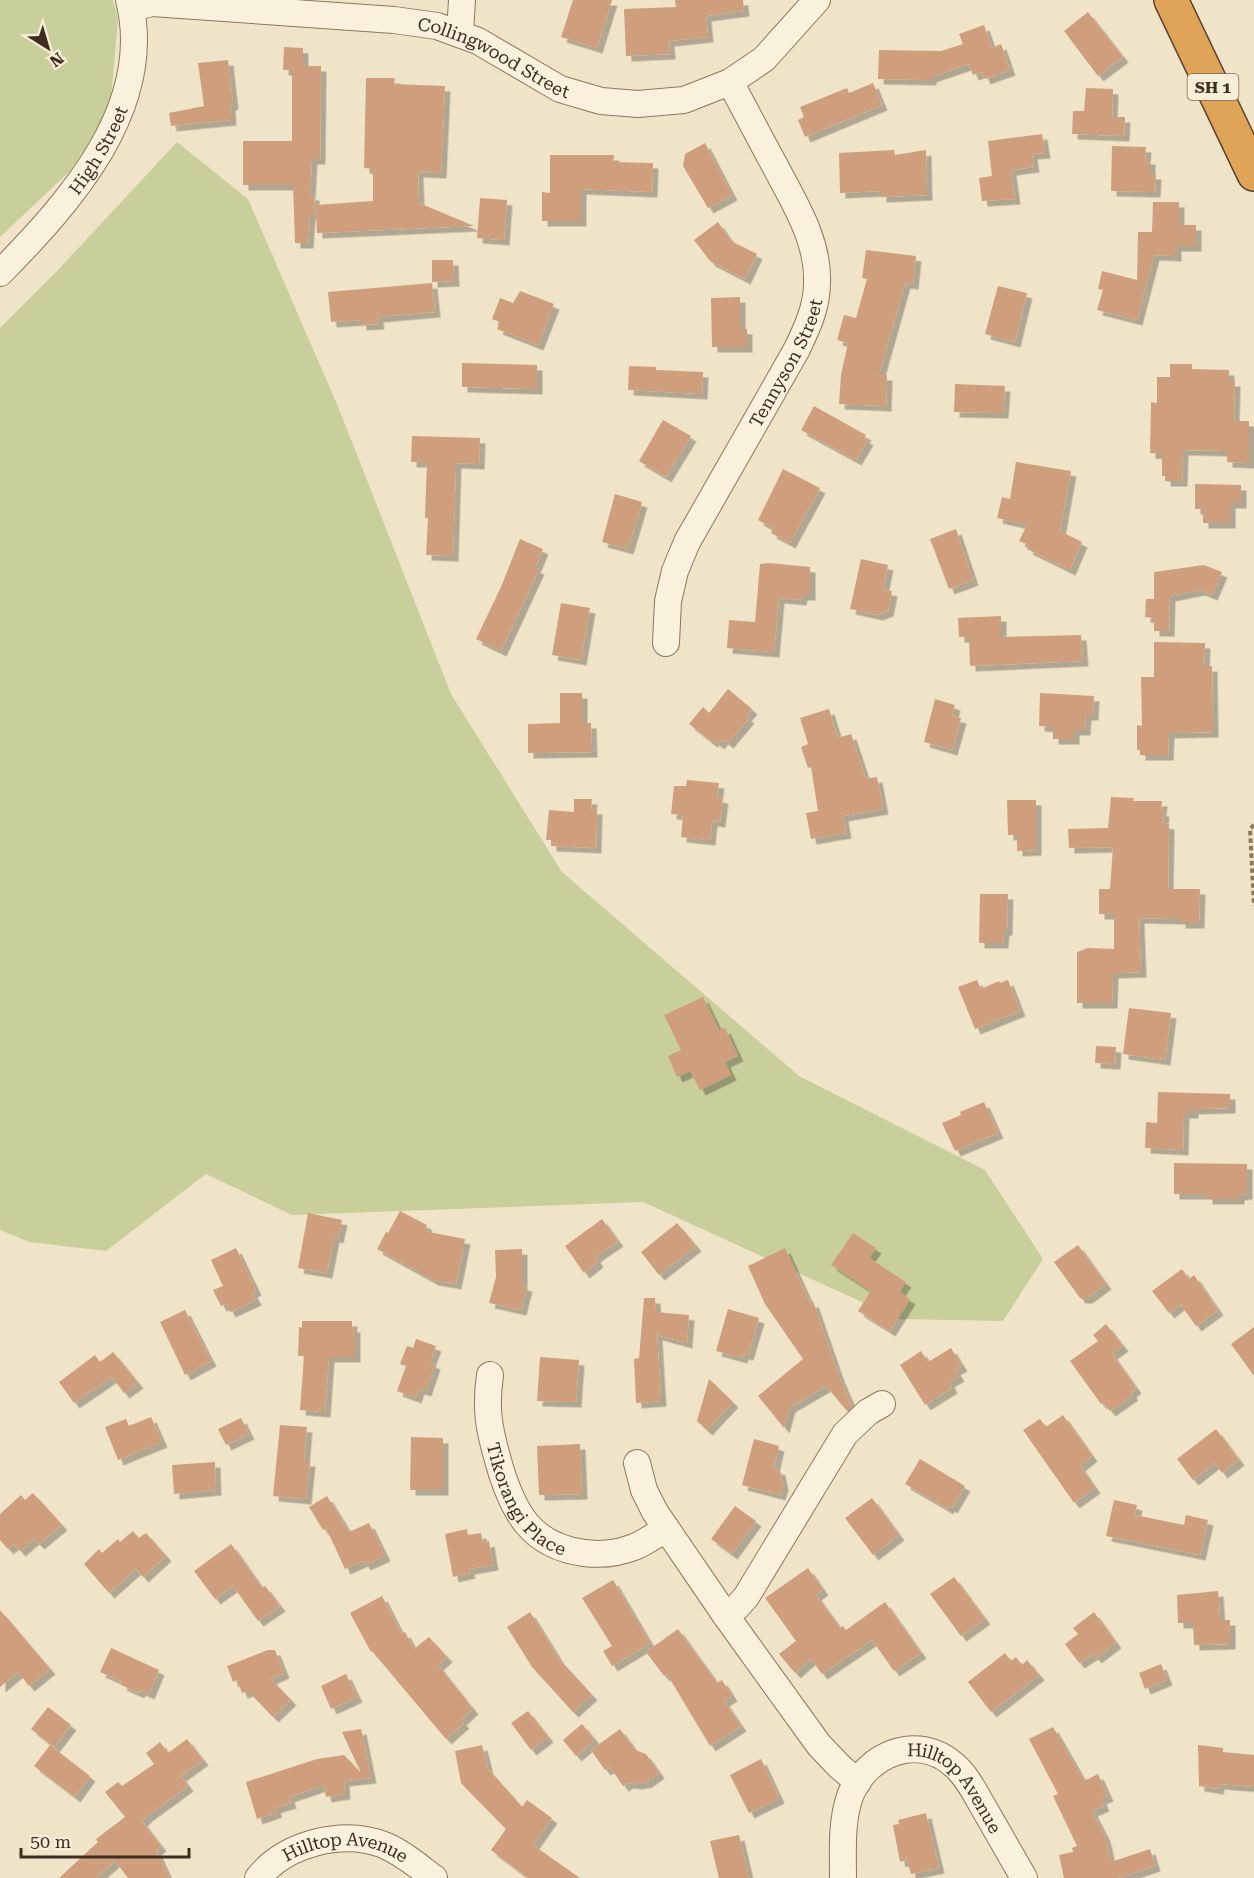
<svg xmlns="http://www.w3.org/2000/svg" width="1254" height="1878" viewBox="0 0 1254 1878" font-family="'Roboto Serif',serif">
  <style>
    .green { fill: #c9cf9b }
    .building { fill: #cf9f7d; filter: url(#shadow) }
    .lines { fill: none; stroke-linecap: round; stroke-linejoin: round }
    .minor-casing { stroke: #8d765c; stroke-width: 28 }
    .highway-casing { stroke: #5b4430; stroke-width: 36 }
    .path { stroke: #8d765c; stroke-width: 4; stroke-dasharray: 4.5 3; stroke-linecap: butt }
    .minor { stroke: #faf1dc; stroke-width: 26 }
    .highway { stroke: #e0a458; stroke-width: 33 }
    .labels { text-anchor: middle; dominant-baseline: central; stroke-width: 5; stroke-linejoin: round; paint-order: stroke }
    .shield { fill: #f7eed8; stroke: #756857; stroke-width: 1.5 }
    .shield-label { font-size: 16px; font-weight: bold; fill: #3d2e20 }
    .street-label { font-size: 18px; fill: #3d2e20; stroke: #f7eed8 }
  </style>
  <defs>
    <filter id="shadow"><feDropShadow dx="5.5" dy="5.5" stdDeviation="0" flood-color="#0004"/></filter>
  </defs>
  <rect width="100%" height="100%" fill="#f0e4c8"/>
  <path class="green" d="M0,0H113L118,19L110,110L70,171L0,237Z
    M177,142L248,199L339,409L451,694L562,872L799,1076L985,1170L1043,1259L1003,1321L899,1319L643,1202L292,1215L206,1174L106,1251L29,1242L0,1230V328L58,270Z"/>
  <path class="building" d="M573,0H612L597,48L561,37Z
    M675,0H743L744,11L706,16L708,37L669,41L670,54L626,56L624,9L676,7Z
    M1088,12L1123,57L1098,76L1064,31Z
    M984,25L992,48L1001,44L1010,70L985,79L982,72L973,75L969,64L931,77V80L878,79L879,50L941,51L963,44L959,34Z
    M284,47L303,48V66H321L320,159H312L310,195H314L315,215H310L308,243H295L293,185H243V141H292V70H283Z
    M228,60L233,104L230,105L231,120L171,126L169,113L204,106L198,63Z
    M366,78H395L394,84L445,86L441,173L418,172L419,203L474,226L317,233L316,205L373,201V169L364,168Z
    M873,83L882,105L805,137L798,120L804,117L800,107L847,88L849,93Z
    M1086,88L1113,89L1112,117H1125L1124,136L1072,134L1073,111H1084Z
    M1042,134L1045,153L1032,154L1034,167L1011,170L1015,199L982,201L979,178L992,176L988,141Z
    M705,143L732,195L708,208L683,166L685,154Z
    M1112,146L1146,147L1145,159H1150V174H1156L1155,192L1111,191Z
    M894,150L895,155L926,150L927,195L881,197V191L840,193L839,153Z
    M550,155H614L613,162L653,163L652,192L581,189V221H542V192L550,193Z
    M480,198L507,200L504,240L477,238Z
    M1153,202H1179V225H1196V246H1176V256L1154,255L1137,320L1097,310L1103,290L1098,289L1102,271L1137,280L1138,232H1152Z
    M718,222L731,241L757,254L745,279L710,261L694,240Z
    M866,250L916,256L913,284L905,283L879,375H887L886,406L839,404L841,375L848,343L837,340L844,315L856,318L867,279L862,278Z
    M432,260H453L454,281L432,282Z
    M432,283L435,312L378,317L379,324L361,325V320L331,322L328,292Z
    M998,286L1027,293L1015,342L985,334Z
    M520,291L554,304L538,345L497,329L500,322L492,319L500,298L513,303Z
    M740,297V329H747V347H712L711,298Z
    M462,363L537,365V389L462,387Z
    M1170,364H1192V369L1229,370V381H1235L1234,421H1249V463L1227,462V451L1183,450L1182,481H1165V476H1162V454L1150,453L1151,402L1157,403V377H1170Z
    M629,366L656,367V370L703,372L702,394L628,390Z
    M955,384L1005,386L1003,413L954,412Z
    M814,406L866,435L864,438L868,440L856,460L801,430Z
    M663,420L691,436L666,477L639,461Z
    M412,436L480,438L479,464L456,463L453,556L426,555L428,518H425L427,462H411Z
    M1016,462L1071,471L1060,531L1082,542L1070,570L1027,549L1029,545L1019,541L1027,525L997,518L1002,497L1010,499Z
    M783,469L820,488L790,543L771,533L773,528L758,520Z
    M1195,484L1241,485V503H1230V523H1203V509H1195Z
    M615,494L642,502L628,549L602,542Z
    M956,529L973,580L949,589L930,539Z
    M520,539L543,549L535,568L539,569L501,651L476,639L501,587Z
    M861,559L888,565L883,589L892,591L888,611L877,615L850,609Z
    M769,563L810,567V595H802L801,600L779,598L774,652L727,648L729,620L755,622L760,564Z
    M1204,565L1222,572L1212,595L1200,590L1170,596L1169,631H1154V618L1145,617L1146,599H1154V572Z
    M561,603L590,608L581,660L552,655Z
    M1001,616V637L1081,635L1083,661L970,666L969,637H959L958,618Z
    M1154,642L1205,643L1204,666H1212L1213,732L1169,733L1168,755H1140V750H1137V725L1142,726L1141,677H1154Z
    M728,689L752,709L746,716L749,718L728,743L723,739L719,744L714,740L712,742L689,724L703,707L709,713Z
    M560,693H582V723H591L592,752L528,753V724L560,723Z
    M1040,693L1094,696L1093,715H1086L1085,730H1074V739H1053V727L1039,726Z
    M935,699L955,705L952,716L961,718L952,750L924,742Z
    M829,709L838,738L851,734L866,779L877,777L883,809L843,816L846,833L811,839L806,813L818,811L811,767L808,768L801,747L808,744L800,718Z
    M687,780L719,783L717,797L723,798L720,822L712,821L710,840L681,837L683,815L671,814L674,786H686Z
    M1111,797L1134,798L1133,801H1162L1161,811H1164L1163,823L1169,824L1168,889H1200L1199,923H1180V919L1139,918L1141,972L1113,973L1112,1003H1077V952L1088,948L1114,949V914H1099V889H1110L1113,847L1069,848L1068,829L1108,828Z
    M574,799H592L591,809H597L596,848L551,846V840H546L549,810L574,812Z
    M1007,800H1036V850L1017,851V835H1008Z
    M980,894H1008L1007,930H1004L1003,943H979Z
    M977,980L981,989L999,981L1000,983L1008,980L1020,1011L975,1029L958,987Z
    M703,997L719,1030L725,1028L738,1056L725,1062L731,1075L700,1090L690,1071L677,1077L668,1056L681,1050L664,1015Z
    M1129,1008L1171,1013L1165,1060L1123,1054Z
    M1096,1046L1116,1047L1115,1064L1095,1063Z
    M1158,1092L1230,1094V1108L1193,1109V1113H1184L1183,1150L1145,1148L1146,1122L1157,1123Z
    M984,1102L998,1133L955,1151L942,1123L961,1115L960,1112Z
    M1174,1163L1247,1164V1194L1239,1195V1199H1207V1194H1174Z
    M400,1211L427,1225L424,1231L465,1239L456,1284L433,1280L377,1249L386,1232L388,1233Z
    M308,1213L342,1220L338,1238L334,1237L327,1273L298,1268Z
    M602,1219L618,1241L595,1257L598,1262L584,1273L565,1246Z
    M677,1223L696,1246L659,1275L641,1252Z
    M853,1233L876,1248L869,1258L906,1282L899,1292L910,1299L890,1331L858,1311L871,1291L831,1265Z
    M1078,1245L1106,1284L1087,1298H1080L1054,1262Z
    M236,1248L256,1290L252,1292L256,1300L230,1312L226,1304L221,1306L213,1290L223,1286L211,1260Z
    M785,1248L810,1303L813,1301L839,1376L852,1406L847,1411L826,1386L790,1407L784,1428L758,1396L803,1359L765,1304L748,1266Z
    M522,1249V1285L527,1286L521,1310L489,1303L496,1277L495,1250Z
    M1182,1269L1189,1279L1194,1275L1218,1310L1196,1326L1180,1304L1169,1313L1152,1291Z
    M644,1298H655L656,1312L689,1315L687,1343L657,1335L661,1401L636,1403L634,1359L639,1358Z
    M728,1309L759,1318L748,1355L743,1354L742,1358L716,1351Z
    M185,1310L211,1361L185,1375L160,1322Z
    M302,1321H352V1327H355V1357H329L325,1412L300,1410L304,1356H298L299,1327L302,1328Z
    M1106,1324L1123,1346L1112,1354L1136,1388L1131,1392L1133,1395L1110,1411L1103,1402L1101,1404L1070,1361L1098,1341L1093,1335Z
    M1254,1327V1376L1231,1344Z
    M416,1339L436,1346L430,1362L435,1364L426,1391L419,1389L416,1398L397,1391L406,1366L400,1364L407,1346L413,1348Z
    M951,1348L962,1366L955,1370L959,1376L949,1382L952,1388L925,1405L900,1365L921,1351L928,1362Z
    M113,1352L138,1383L124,1393L112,1377L74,1403L59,1382L95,1355L100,1362Z
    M540,1357L579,1360L576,1402L537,1401Z
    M709,1379L733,1402L707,1430L697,1421Z
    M1063,1415L1092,1456L1080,1466L1095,1488L1074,1503L1023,1430L1040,1419L1046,1427Z
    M151,1417L162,1442L118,1460L105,1427L126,1419L129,1426Z
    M241,1418L249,1434L226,1445L218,1429Z
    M280,1425L307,1427L304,1461H310L306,1499L273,1496Z
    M1216,1429L1239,1460L1222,1473L1215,1463L1193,1480L1177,1459Z
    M411,1437L443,1438V1490H410Z
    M754,1439L779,1446L774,1468L780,1470L783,1485L780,1495L742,1485Z
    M580,1444L582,1494L539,1495L537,1446Z
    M920,1459L965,1486L952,1508L949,1506L948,1509L905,1484Z
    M215,1462L216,1490L174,1494L172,1465Z
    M33,1493L62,1525L39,1544L34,1539L20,1551L14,1544L8,1549L0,1540V1514L21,1495L25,1500Z
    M327,1496L349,1532L369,1523L385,1556L365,1565L363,1561L345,1569L326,1528L323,1530L309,1507Z
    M872,1498L899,1535L873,1555L845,1518Z
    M1114,1500L1137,1505L1135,1515L1184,1525L1186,1515L1208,1520L1200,1555L1106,1536Z
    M735,1506L756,1521L732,1554L711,1539Z
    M467,1529L468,1535L481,1533L483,1543L489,1541L493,1565L469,1569L470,1573L453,1577L445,1534Z
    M133,1531L139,1538L146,1533L166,1556L143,1577L136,1569L109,1593L84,1564L99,1549L102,1553L118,1539L120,1542Z
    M231,1544L262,1588L265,1586L280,1606L258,1621L233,1586L215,1599L194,1571Z
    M808,1568L823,1590L816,1595L840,1628L843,1626L846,1630L885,1602L921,1653L894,1671L872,1640L822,1674L811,1659L795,1673L779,1654L796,1641L765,1598Z
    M954,1577L985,1619L961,1636L930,1594Z
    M613,1580L650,1643L612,1666L603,1651L612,1646L582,1598Z
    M1218,1591L1220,1620H1230V1644L1194,1645L1193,1623H1178L1177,1595Z
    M382,1596L401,1633L405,1632L414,1649L429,1637L447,1657L438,1665L473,1709L461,1720L464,1723L446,1739L372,1651L371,1652L350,1613Z
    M0,1610L50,1669L29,1686L18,1672L0,1687Z
    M530,1612L559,1659L592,1695L573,1712L532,1667L507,1627Z
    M1094,1612L1116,1643L1096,1658L1093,1654L1079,1663L1065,1644L1078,1634L1073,1628Z
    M678,1629L717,1683L722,1680L732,1696L724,1701L741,1726L710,1746L667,1674L664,1676L646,1652Z
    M111,1648L159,1670L149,1694L140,1690L139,1693L121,1685L122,1682L100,1672Z
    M268,1650H275L284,1673L271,1679L291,1700L273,1717L248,1691L242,1693L237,1680L233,1682L227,1666Z
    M1005,1653L1011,1661L1016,1657L1022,1665L1027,1660L1039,1675L991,1712L968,1682Z
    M1161,1664L1167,1680L1145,1689L1139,1673Z
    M346,1674L357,1697L331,1709L321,1686Z
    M48,1707L71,1725L54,1747L31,1729Z
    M528,1711L548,1737L531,1750L511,1723Z
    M582,1724L595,1740L576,1756L563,1740Z
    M1053,1727L1084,1781L1098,1774L1108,1796L1101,1799L1104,1806L1092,1811L1105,1836L1111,1862L1150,1849L1155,1866L1118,1878H1064L1059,1855L1073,1852L1072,1848L1077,1846L1053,1796L1058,1794L1029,1739Z
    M361,1729L371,1778L344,1781L345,1794L326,1797L324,1785L289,1797L291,1803L275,1808L277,1812L257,1819L246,1782L317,1759L344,1755L361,1773L342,1732Z
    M620,1729L635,1750L646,1754L659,1773L647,1782L637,1784L628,1783L623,1786L610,1767L605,1770L591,1750Z
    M187,1739L203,1760L181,1776L188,1786L147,1816L142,1821L161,1846L156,1850L169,1878H128L115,1861L96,1878H59L98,1842L96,1839L125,1817L105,1792L118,1782L122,1786L154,1764L146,1753L160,1742L168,1753Z
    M50,1745L90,1776L75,1797L34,1766Z
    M482,1745L488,1769L522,1807L527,1800L552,1818L533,1845L580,1878H528L491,1850L506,1829L461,1783L455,1751Z
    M1198,1745L1223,1748V1752L1254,1755V1787L1219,1784L1218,1789L1199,1786Z
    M761,1759L779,1798L749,1813L730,1775Z
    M926,1813L939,1868L911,1874L907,1860L900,1862L893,1825L899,1824L898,1820Z
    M739,1835L749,1878H719L710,1841Z"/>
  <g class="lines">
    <g class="minor-casing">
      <g id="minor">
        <path id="s1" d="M131,8L152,3L394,20L437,26L478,41L560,89L601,101L638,104L684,100L730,82L764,59L817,0"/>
        <path d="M460,33L462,0"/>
        <path id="s2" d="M0,273C69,203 156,107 129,0"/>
        <path id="s3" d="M666,643L668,601L675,571L687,542L797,349C807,328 817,307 817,283C819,240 793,201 774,164C759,137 745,109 730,82"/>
        <path id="s4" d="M490,1375C485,1411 489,1429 499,1464C513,1512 531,1546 584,1553C600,1555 619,1553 634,1547C645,1543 655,1535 666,1529"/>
        <path d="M637,1463L644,1490L655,1512L726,1616L819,1745L840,1767L858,1782"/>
        <path d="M726,1616L737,1607L746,1597L845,1434L868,1412L882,1404"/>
        <path id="s5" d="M258,1878C286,1843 343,1829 384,1845C403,1853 418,1866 434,1878"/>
        <path id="s6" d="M843,1878C843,1851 841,1822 850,1796C867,1753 918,1733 954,1765C968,1777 976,1795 985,1810C998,1833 1011,1855 1024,1878"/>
      </g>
    </g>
    <g class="highway-casing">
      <path id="highway" d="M1171,0L1254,174"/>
    </g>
    <path class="path" d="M1254,825L1250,829L1254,906"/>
    <use href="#minor" class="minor"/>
    <use href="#highway" class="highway"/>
  </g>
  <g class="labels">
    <rect class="shield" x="1187.5" y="74" width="51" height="26" rx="4.5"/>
    <g class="shield-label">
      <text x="1213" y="87">SH 1</text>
    </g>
    <g class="street-label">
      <text stroke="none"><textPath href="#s1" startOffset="372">Collingwood Street</textPath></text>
      <text stroke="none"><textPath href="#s2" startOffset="158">High Street</textPath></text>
      <text stroke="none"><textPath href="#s3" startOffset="309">Tennyson Street</textPath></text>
      <text stroke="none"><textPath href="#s4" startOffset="136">Tikorangi Place</textPath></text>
      <text stroke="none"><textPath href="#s6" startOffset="225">Hilltop Avenue</textPath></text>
      <text stroke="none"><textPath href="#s5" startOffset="99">Hilltop Avenue</textPath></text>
    </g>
  </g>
  <g transform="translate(48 48) rotate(143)" stroke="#f7eed8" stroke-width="4.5" paint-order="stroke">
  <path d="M0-4.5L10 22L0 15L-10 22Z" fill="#3d2e20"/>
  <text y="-9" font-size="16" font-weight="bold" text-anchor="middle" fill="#3d2e20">N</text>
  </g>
  <path d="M21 1848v9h168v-9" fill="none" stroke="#3d2e20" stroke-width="3"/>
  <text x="30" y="1848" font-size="18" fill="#3d2e20" stroke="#f7eed8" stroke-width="4.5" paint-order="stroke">50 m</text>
</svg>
